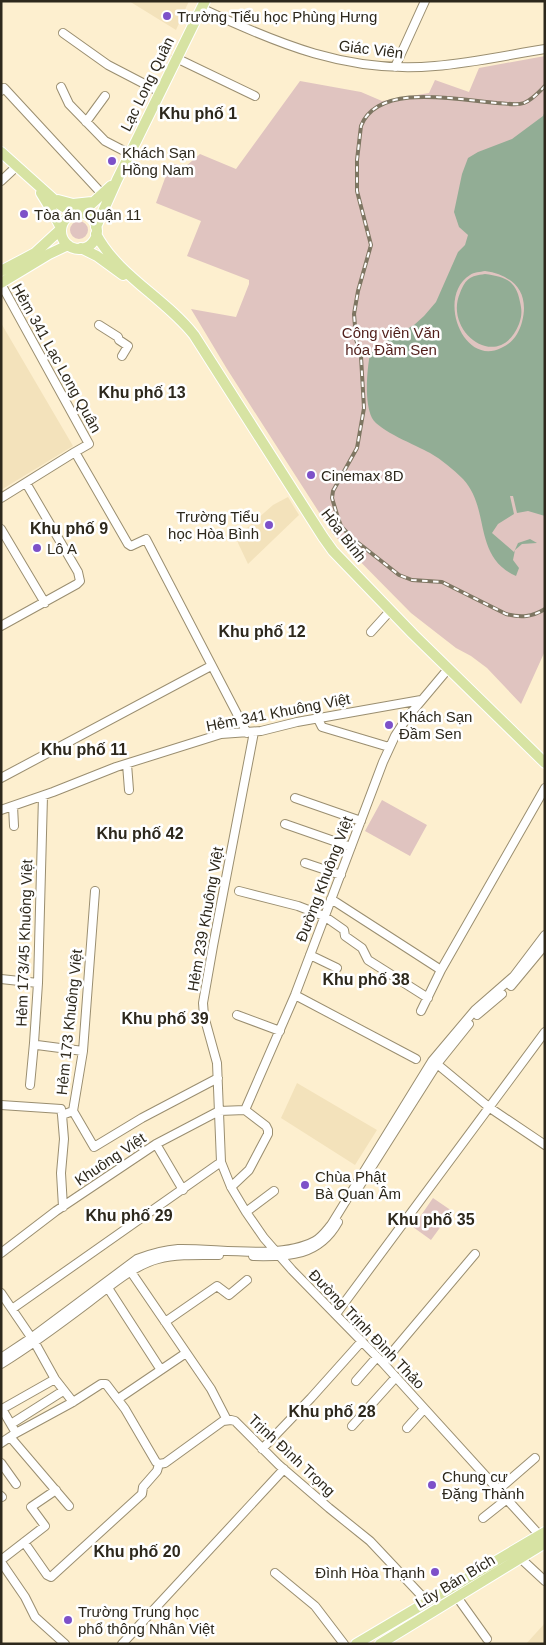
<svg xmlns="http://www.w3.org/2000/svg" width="546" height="1645" viewBox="0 0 546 1645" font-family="Arial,sans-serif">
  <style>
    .built { fill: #f3e2bb }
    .green { fill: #e0c4c0 }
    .water { fill: #92ad95; fill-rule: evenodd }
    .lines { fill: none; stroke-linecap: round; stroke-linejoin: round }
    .minor-casing { stroke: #9a8e70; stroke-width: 10 }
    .major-casing { stroke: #fff; stroke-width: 12 }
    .minor { stroke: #fff; stroke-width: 8 }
    .major { stroke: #d7e3a3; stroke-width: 10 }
    .rail-casing { stroke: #7e7662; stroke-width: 4 }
    .rail { stroke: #fff; stroke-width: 2; stroke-dasharray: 5.5; stroke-linecap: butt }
    .poi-dot { fill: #7d51c9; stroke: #fff; stroke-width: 2 }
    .labels { text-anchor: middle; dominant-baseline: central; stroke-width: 5; stroke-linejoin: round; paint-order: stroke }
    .poi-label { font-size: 15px; fill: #2d281c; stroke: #fff; text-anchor: start }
    .street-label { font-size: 15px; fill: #2d281c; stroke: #fff }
    .park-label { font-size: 15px; fill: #511e1a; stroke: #fff }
    .neighbourhood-label { font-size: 16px; font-weight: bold; fill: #2d281c; stroke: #fff }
  </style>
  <rect width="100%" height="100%" fill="#fdefcf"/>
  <path class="built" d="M129,1H189L176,30Z
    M1,323L73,446L1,490Z
    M288,497L299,515L248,564L238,543L237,539L239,535L273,505Z
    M297,1083L377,1130L355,1165L281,1118Z
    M545,1623V1644H526Z"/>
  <path class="green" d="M545,56V651L521,704L487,668L471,656L456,648L411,613L333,534L227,369L191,309L236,317L249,284V280L187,256L201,221L156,203L168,170L175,164L185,167L200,154L236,169L300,81L361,92L382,101L429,93L435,80L469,92L479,68Z
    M70 230a9 9 0 1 1 18 0a9 9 0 1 1-18 0Z
    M382,800L427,825L410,856L365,831Z
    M433,1198L452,1211L431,1240L413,1227Z"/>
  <path class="water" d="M545,111V516L528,511L517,513L513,496H510L514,514L498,524L492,533L514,552L518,543L530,539L537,543L522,544L515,550L513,560L519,568L516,576C472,556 491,509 463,479C453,469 442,460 430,453C416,445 379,431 372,418C364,402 367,371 370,353L393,337L414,325L424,316L436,302L458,252L465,245L468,235L459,227L454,212L462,174L468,158L478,152L512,139L543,116ZM485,271C513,275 530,292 522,322C519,333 513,343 501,348C463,367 436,296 470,275C474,272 480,272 485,271Z
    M485,274C505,277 516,280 520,302C522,310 522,316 519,324C499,374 443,332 460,293C466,278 470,276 485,274Z"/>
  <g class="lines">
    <g class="minor-casing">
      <path id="minor" d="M201,8C278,44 349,74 435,66C472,63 508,55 545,49
        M63,33L108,65L160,92
        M176,58L255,96
        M395,67L425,1
        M61,87L69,104L105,141L130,154
        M1,91L4,88L103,195
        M86,122L105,96
        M1,181L16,167
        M1,284L89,444L75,452L128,544L131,546L146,539L247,733
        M99,325L118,337L119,340L128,346L122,356
        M1,498L75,452
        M1,529L45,603
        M1,626L77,584L80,581L78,572L26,483
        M371,632L390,611
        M318,719L322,727L389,747
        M254,732L213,946L203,1003L204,1016L217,1063L221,1162L231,1187L246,1212L264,1238L292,1270L383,1363L543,1539
        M127,764L129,790
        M1,778L211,666
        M43,796L38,983L34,1043L37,1045L83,1051
        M295,798L361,821
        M13,806L14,826
        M1,810L53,792L116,767L221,734L261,731L297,722L421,700
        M285,824L351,847
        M305,863L341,875
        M239,891L298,906L324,916L344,930L345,936L362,948L368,960L428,998
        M331,899L441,970
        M310,955L337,968
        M1,979L38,983
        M511,986L545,945
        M295,995L416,1059
        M421,1011L441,970L545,788
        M237,1015L280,1031
        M477,1015L502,994
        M437,1064L490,1108L545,1145
        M30,1085L34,1043
        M1,1105L61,1109L62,1115
        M245,1110L295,995L383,762L395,736L406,719L448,669
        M73,1111L83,1051L95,891
        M73,1111L94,1147L142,1118L218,1078
        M156,1144L183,1190
        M231,1187L249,1170L268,1134V1130L266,1126L245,1110
        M357,1190L437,1064L469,1024
        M63,1207L61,1173L64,1139L62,1115L73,1111
        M246,1212L274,1191
        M1,1253L56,1211L156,1144L219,1111L245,1110
        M253,1256C289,1257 319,1256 338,1222
        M129,1269L211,1389L227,1420
        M108,1288L161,1370
        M1,1293L35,1343L55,1379L73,1402
        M12,1309L221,1162
        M336,1314L545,1032
        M165,1322L217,1286L229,1295L247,1280
        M1,1358L31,1338L137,1259C150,1254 164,1250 178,1249C217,1248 280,1260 315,1241C322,1237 326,1231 331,1225L432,1061L475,1010L514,976L545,935
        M383,1363L475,1254
        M1,1364C32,1345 60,1324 89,1302C109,1287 134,1265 158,1259C177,1254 199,1255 219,1255
        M356,1381L377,1357
        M118,1399L186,1353
        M11,1424L63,1391
        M352,1426L396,1377
        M407,1428L424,1409
        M16,1433L2,1409L55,1379
        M11,1438L69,1506
        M1,1443L16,1433L73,1402L101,1384H106L125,1409L156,1462L159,1464
        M262,1449L311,1398L362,1341
        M1,1463L16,1484
        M159,1464L165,1463L223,1421L231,1420L235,1421L279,1465L329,1508L370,1541L435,1610
        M498,1490L535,1458
        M1,1496L2,1497
        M483,1518L507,1499
        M24,1542L47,1575L51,1577L142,1494L143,1487L157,1471L159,1464
        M517,1555L545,1581
        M1,1560L45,1526L31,1507L56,1490
        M1,1562L25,1597L35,1617L65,1644
        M275,1573L315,1606L344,1644
        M457,1597L487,1639
        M122,1644L284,1469"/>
    </g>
    <g class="major-casing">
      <path id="major" d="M1,152L59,204L73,213
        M41,193L52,211L61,228
        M58,200L73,204L92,202
        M79,213L88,207L111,186
        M61 231a18 18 0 1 1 36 0a18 18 0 1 1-36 0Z
        M96,227L117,180L205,1
        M96,234C118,276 165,298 194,335L323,537L333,551L413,634L545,763
        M81,248L97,256L123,275
        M1,271L35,253L60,230
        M1,283L49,254L68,245
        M356,1644L545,1532
        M380,1644L545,1543"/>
    </g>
    <use href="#minor" class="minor"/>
    <use href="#major" class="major"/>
    <g class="rail-casing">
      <path id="rail" d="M545,86C539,92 532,100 524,103C516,106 505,103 497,103C460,100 378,82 361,126L357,160V191L371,245L358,291L354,314L356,339L361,357L364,408L357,448L333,491L332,498L338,518L341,526L352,538L399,575L412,580L442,582L506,614C521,618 532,617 545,609"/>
    </g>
    <use href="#rail" class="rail"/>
  </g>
  <g class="poi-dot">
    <circle cx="167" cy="16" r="5"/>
    <circle cx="112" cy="161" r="5"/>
    <circle cx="24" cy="214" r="5"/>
    <circle cx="311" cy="475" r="5"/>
    <circle cx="269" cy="525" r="5"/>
    <circle cx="37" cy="548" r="5"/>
    <circle cx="389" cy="725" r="5"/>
    <circle cx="305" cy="1185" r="5"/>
    <circle cx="432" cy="1485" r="5"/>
    <circle cx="435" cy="1572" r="5"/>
    <circle cx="68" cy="1620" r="5"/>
  </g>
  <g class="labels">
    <g class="poi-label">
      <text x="177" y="16">Trường Tiểu học Phùng Hưng</text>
      <text x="122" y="152">Khách Sạn<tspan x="122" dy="17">Hồng Nam</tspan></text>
      <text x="34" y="214">Tòa án Quận 11</text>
      <text x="321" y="475">Cinemax 8D</text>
      <text x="259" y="516" text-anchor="end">Trường Tiểu<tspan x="259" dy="17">học Hòa Bình</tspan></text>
      <text x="47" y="548">Lô A</text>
      <text x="399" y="716">Khách Sạn<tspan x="399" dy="17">Đầm Sen</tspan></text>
      <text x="315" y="1176">Chùa Phật<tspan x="315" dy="17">Bà Quan Âm</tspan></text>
      <text x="442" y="1476">Chung cư<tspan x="442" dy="17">Đặng Thành</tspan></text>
      <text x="425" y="1572" text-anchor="end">Đình Hòa Thạnh</text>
      <text x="78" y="1611">Trường Trung học<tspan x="78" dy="17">phổ thông Nhân Việt</tspan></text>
    </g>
    <g class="street-label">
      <text transform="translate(371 49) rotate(7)">Giác Viên</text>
      <text transform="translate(147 84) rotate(-64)">Lạc Long Quân</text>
      <text transform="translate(57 358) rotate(61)">Hẻm 341 Lạc Long Quân</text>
      <text transform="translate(344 535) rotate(52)">Hòa Bình</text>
      <text transform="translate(278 712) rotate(-11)">Hẻm 341 Khuông Việt</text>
      <text transform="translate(324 879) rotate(-69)">Đường Khuông Việt</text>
      <text transform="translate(205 919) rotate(-80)">Hẻm 239 Khuông Việt</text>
      <text transform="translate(24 943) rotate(-88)">Hẻm 173/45 Khuông Việt</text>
      <text transform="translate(69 1022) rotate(-84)">Hẻm 173 Khuông Việt</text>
      <text transform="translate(110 1159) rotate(-34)">Khuông Việt</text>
      <text transform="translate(367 1329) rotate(46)">Đường Trịnh Đình Thảo</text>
      <text transform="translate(292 1455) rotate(43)">Trịnh Đình Trọng</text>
      <text transform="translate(455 1581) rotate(-31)">Lũy Bán Bích</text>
    </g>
    <g class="park-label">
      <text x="391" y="332">Công viên Văn<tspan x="391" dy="17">hóa Đầm Sen</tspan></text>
    </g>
    <g class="neighbourhood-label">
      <text x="198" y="113">Khu phố 1</text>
      <text x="142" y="392">Khu phố 13</text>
      <text x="69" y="528">Khu phố 9</text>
      <text x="262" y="631">Khu phố 12</text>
      <text x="84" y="749">Khu phố 11</text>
      <text x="140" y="833">Khu phố 42</text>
      <text x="366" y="979">Khu phố 38</text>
      <text x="165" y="1018">Khu phố 39</text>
      <text x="129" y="1215">Khu phố 29</text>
      <text x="431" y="1219">Khu phố 35</text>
      <text x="332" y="1411">Khu phố 28</text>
      <text x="137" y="1551">Khu phố 20</text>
    </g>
  </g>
  <rect width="546" height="1645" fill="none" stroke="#2d281c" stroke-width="5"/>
</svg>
